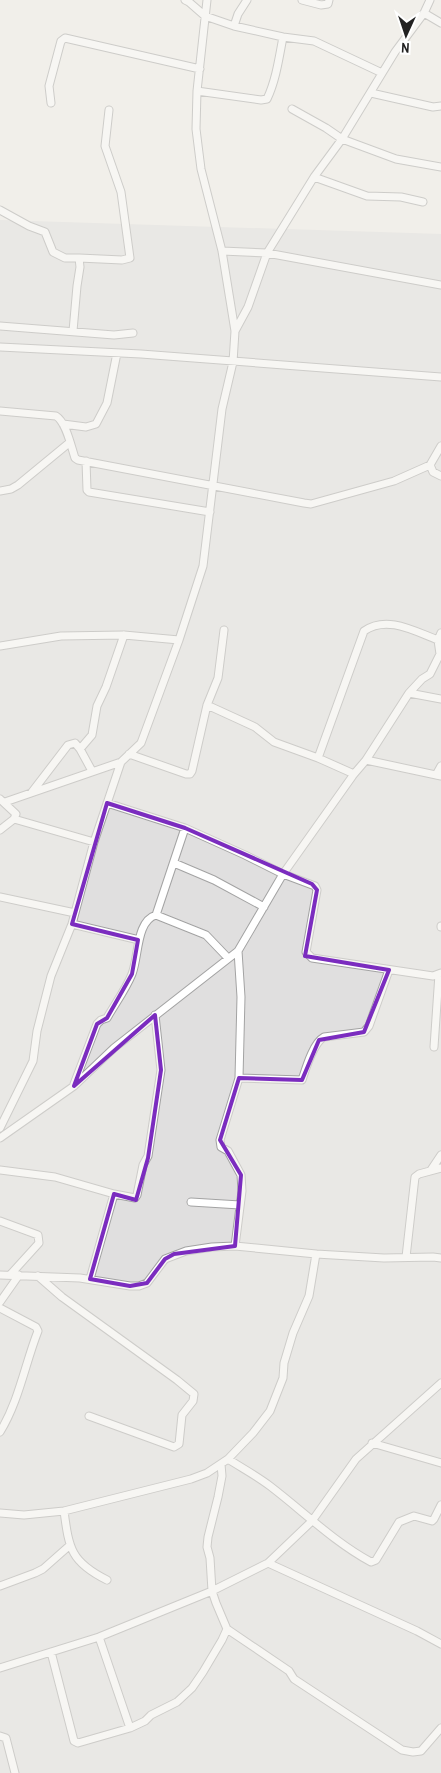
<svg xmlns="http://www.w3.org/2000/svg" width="441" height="1773" viewBox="0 0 441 1773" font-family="'Archivo Narrow',sans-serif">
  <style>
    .residential { fill: #e0dfdf }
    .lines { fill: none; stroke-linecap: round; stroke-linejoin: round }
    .minor-casing { stroke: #a3a3a3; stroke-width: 9 }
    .minor { stroke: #fff; stroke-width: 7 }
    .marked { fill: none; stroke: #7b2cbf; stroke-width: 4; stroke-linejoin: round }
  </style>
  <rect width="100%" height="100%" fill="#f1efea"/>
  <path class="residential" d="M0,220L441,234V1773H0Z"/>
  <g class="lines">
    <g class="minor-casing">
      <path id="minor" d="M185,0L189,2L205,16L234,26L283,37L314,41L382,73
        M302,0L321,5L328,4L329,0
        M424,13L441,23
        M234,26L238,14L247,0
        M197,91L261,100L267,99C276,80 279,58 283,37
        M371,93L433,107L441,106
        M51,103L49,86L61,41L65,38L200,69
        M292,109L326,128L342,139L396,159L441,167
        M314,177L367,196L401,197L423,202
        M0,210L29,226L45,232L53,252L65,258H79L80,267L77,286L73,331
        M222,251L267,253L441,285
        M79,258L122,260L130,258L121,192L105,146L109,110
        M0,326L114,335L133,333
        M235,331L248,307L267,253L314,177L342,139L395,52L424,13L430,0
        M0,347L141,354L441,377
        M0,411L56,416C66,422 71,446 75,458L78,460L304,503L311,504L394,481L430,465L441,446
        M63,424L86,427L96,424L107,403L117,353
        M86,461L87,490L89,492L210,512
        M430,465L433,472L441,476
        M0,491L11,489L18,485L69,443
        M0,646L61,636L124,635L179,640
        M409,693L441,699
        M207,705L255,727L274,742L318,758L354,774
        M80,749L92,735L97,706L106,687L124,635
        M129,754L186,774H190L192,771L207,705L218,678L224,630
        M318,758L364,631C387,615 414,631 438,640
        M366,760L441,776
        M436,775L441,766
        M32,792L68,745L75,743L80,749L92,771
        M0,799L16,814L14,819
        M5,802L121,762
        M107,803L185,828L245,855L283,874L315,886L317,890L306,952L312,958L433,976L441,973
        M14,819L94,842
        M0,830L14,819
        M174,863L214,880L264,907
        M0,897L75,913
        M156,915L185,828
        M72,924L135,939H139
        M441,926V927
        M434,1047L439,974
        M239,1078L302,1080C306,1068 313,1043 324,1037L364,1032L369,1026L389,970
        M74,1084L97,1024L101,1020L107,1018C115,1004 126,989 132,974C139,956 136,921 156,915L206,935L228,958
        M0,1128L33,1061L37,1031L51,976L72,924L94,842L121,762L141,743L179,640L203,566L222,409L233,362L235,331L222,251L201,169L196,129L197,91L207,0
        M0,1138L74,1086L114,1048L238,951L283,874L354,774L366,760L409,693L422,679L430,674L440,654L438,640L441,633
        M0,1170L55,1177L114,1194L135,1198L137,1195L143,1165L148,1156L161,1070L155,1015
        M431,1170L441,1155
        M191,1202L240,1205
        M0,1221L38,1235L39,1243L10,1275
        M235,1246L242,1191L241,1175L228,1151L221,1147L220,1140L239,1078L241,997L238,951
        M406,1257L415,1177L419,1174L441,1168
        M0,1275L80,1278L130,1286H139L147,1283L165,1259L186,1251L212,1247L235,1246L316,1254L384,1258L433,1257L441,1258
        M38,1276L62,1297L177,1380L194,1394L193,1401L182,1415L179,1444L174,1447L89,1416
        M90,1279L114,1194
        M0,1302L19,1275
        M0,1308L36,1327L38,1331C25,1364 19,1401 0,1432
        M372,1443L441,1463
        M228,1459C242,1468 257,1476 270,1486C304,1512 334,1542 371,1562L376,1560L399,1522L414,1516L432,1521L434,1519L441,1505
        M221,1464L222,1476L218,1497L208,1537L207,1547L210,1558L212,1591L216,1603L227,1629L289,1671L294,1679L402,1750L413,1752L421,1751L441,1728
        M64,1511C69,1549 71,1562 107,1580
        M0,1513L24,1515L64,1511L191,1479L207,1473L228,1459L253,1433L270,1411L283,1378L284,1363L293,1333L309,1296L316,1254
        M268,1563L417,1631L441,1644
        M0,1586L35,1573L43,1569L69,1546
        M99,1637L130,1728
        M51,1652L74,1741L78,1743L130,1728L145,1721L151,1715L177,1702L192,1688L203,1672L222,1640L227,1629
        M0,1668L99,1637L212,1591L268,1563L312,1521L356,1459L441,1383
        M0,1736L6,1738L15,1773"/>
    </g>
    <use href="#minor" class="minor"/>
  </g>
  <path d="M0 0H441V1773H0ZM107,803L185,828L312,884L317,890L305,956L389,970L364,1032L319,1040L302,1080L239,1078L220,1140L241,1175L235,1246L174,1254L165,1259L147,1283L130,1286L90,1279L114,1194L136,1200L148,1158L161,1070L155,1015L74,1086L97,1024L107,1018L132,974L138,940L72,924Z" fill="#f1efea" fill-opacity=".55" fill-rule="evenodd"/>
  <path class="marked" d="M107,803L185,828L312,884L317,890L305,956L389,970L364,1032L319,1040L302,1080L239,1078L220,1140L241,1175L235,1246L174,1254L165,1259L147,1283L130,1286L90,1279L114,1194L136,1200L148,1158L161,1070L155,1015L74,1086L97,1024L107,1018L132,974L138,940L72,924Z"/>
  <g transform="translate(406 35) rotate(183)" stroke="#ffffff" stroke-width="4" paint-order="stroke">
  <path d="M0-4L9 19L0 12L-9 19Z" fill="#222222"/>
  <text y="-8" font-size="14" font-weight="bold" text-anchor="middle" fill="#222222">N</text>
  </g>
</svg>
